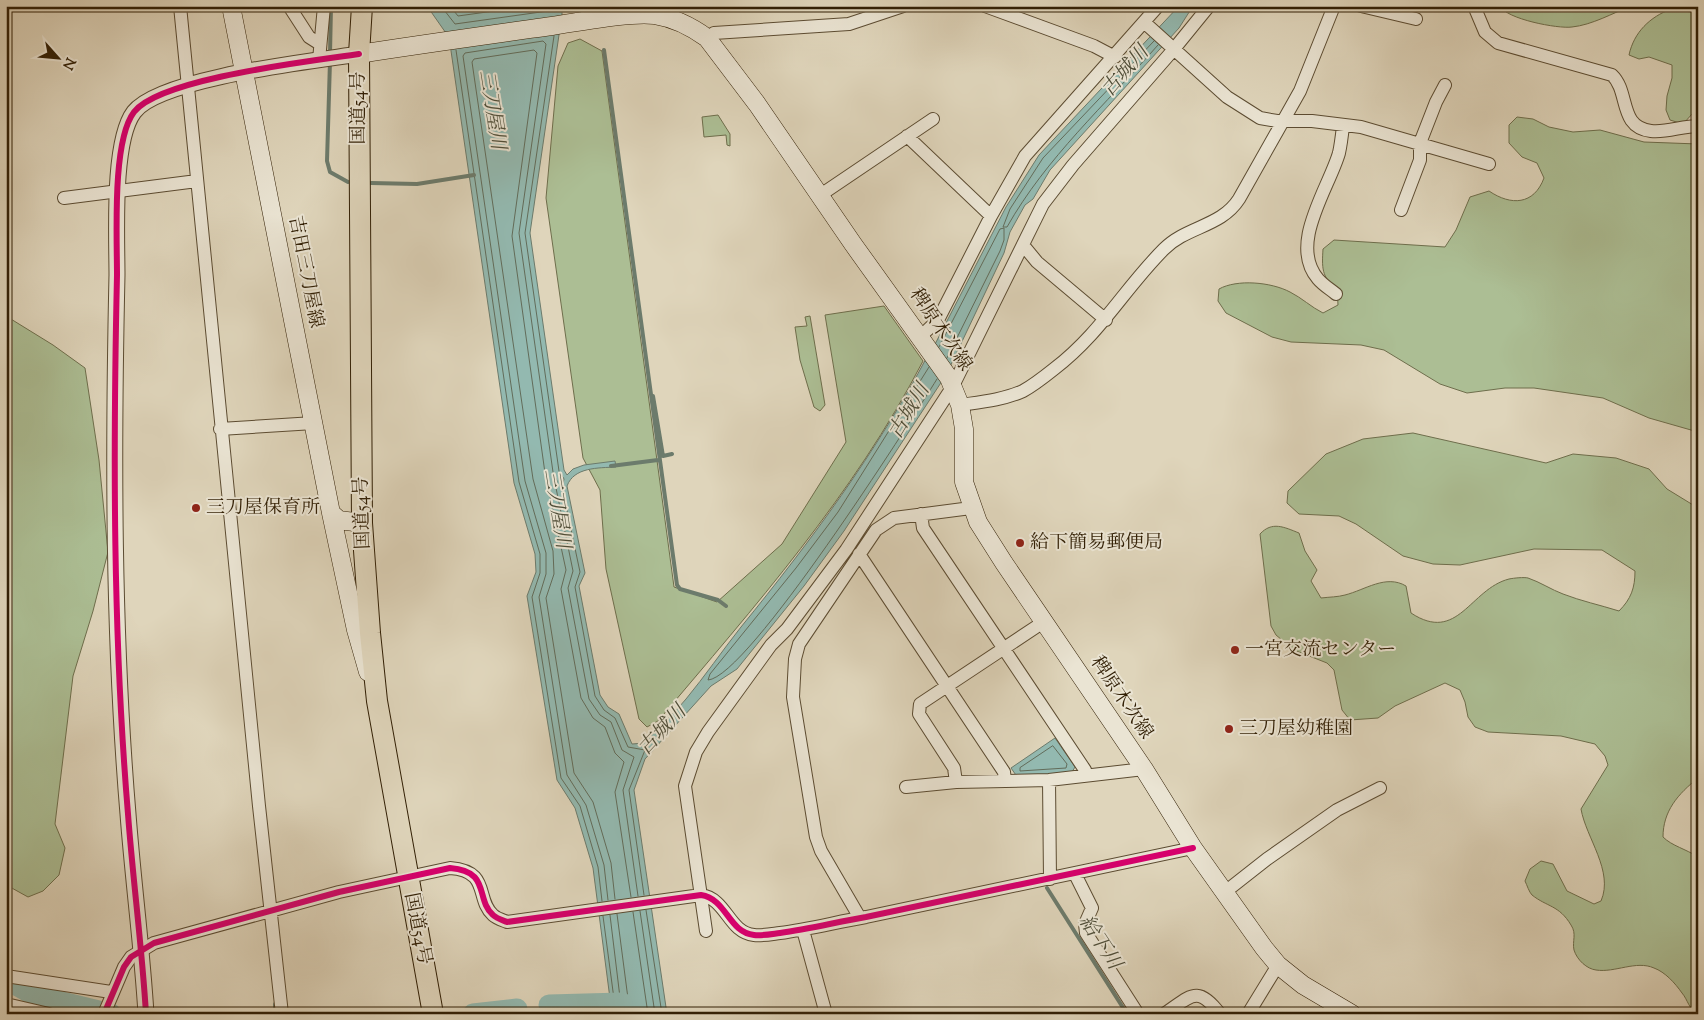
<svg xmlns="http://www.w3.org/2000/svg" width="1704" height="1020" viewBox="0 0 1704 1020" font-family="'Sorts Mill Goudy','Noto Serif JP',serif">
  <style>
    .green { fill: #acbe94; stroke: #6e6e4c }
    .water { fill: #93b9b0; stroke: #6c7b6c }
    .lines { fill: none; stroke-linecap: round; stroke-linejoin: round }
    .shore { stroke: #626c5a; stroke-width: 1 }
    .stream { stroke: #6c7b6c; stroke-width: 4 }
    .river { stroke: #93b9b0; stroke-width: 21 }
    .minor-casing { stroke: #5c4c32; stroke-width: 14 }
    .tertiary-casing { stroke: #5c4c32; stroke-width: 17 }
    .secondary-casing { stroke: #311f05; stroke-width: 19 }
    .trunk-casing { stroke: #311f05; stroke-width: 22 }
    .minor { stroke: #eae4d3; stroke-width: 12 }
    .tertiary { stroke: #eae4d3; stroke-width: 15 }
    .secondary { stroke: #eae4d3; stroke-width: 18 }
    .trunk { stroke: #dfd5bb; stroke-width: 20 }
    .cycleway-casing { stroke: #eae4d3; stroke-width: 9 }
    .cycleway { stroke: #d6006c; stroke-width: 6 }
    .poi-dot { fill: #8f2418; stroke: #eae4d3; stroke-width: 2 }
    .labels { text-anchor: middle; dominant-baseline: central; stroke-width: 4; stroke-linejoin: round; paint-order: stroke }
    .street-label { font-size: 19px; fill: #311f05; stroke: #eae4d3 }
    .poi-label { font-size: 19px; fill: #311f05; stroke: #eae4d3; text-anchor: start }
    .water-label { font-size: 20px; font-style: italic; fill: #4e4d38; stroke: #eae4d3 }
  </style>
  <rect width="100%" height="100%" fill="#dfd5bb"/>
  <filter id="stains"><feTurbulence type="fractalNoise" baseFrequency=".004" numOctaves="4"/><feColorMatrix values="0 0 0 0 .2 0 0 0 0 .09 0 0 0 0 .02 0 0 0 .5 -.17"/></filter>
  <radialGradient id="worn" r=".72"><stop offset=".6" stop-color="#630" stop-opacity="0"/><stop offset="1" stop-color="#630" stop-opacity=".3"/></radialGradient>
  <path class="green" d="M1500,6H1631C1613,13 1592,25 1572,27C1558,29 1506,19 1500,6Z
    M1671,9L1698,13V98L1693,113L1683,124L1670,120L1666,110L1667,96L1672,78V65L1649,57L1639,59L1629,55C1634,32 1650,17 1671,9Z
    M580,39L602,51L674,587L717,602L782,544L846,442L825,315L884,306L923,361C853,496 755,606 658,721L647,727L639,719L606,569L600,490L583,458L546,198L558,66L568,43Z
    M718,115L730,134V146L727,145L726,135L704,137L702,117Z
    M1517,117L1533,119L1549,127L1573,132L1600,130L1644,142L1698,144V432L1649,418L1603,398L1534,388H1505L1467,393L1440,384L1384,350L1361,345L1291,342L1272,337L1226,313L1218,301L1219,289C1237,279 1271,282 1290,292C1302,298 1311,307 1323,313L1338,305L1337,287C1321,279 1322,266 1323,249L1334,240L1445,247L1456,230L1470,197L1489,191C1511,206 1534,205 1544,178L1537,163L1522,157L1509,143V125Z
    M6,316L53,345L85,368L99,460L108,552L93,611L73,676L55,824L65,848L59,875L43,891L28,897L10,887L6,888Z
    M810,316L825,405L820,411L814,407L800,360L795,327L807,326L805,317Z
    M1413,433L1546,463L1573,454L1616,458L1649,469L1667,489L1698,508V778C1678,794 1663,811 1663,837C1672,846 1686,849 1698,857V1014C1689,1010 1688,1000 1682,993C1675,983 1665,972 1654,968C1636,960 1615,973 1596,970C1587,969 1577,960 1574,950C1572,941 1577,934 1571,925C1559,905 1547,907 1532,895C1529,892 1527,885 1525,881L1530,869L1541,861L1553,864L1567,891L1594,904L1601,901C1614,871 1586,838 1581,809L1608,765L1605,756L1595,744L1561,736L1488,732L1475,727L1468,717L1465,702L1460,690L1445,683L1395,706L1378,718L1350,720L1342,710L1334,670L1327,663L1294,650L1276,635L1271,626L1260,534C1272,521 1284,527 1299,533L1305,551L1317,570L1311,581L1321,598C1329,597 1338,597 1345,595C1365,590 1386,574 1406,586L1411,613C1458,644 1470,589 1509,579C1514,578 1524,577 1528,578C1540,582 1552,590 1563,594C1581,601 1600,605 1619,611C1631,599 1635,588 1635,571L1602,550L1534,549L1460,565L1433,564L1403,556L1356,524L1339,516L1299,514L1287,503L1288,491L1326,454L1363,439Z"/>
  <path class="water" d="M427,6H562V21L448,36Z
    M1179,6H1193L1179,28L1050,170L1033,199L1025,205L1010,232L1004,253L948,371L933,348L1006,207L1039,155Z
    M560,28L530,233L564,470L567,475L573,469L584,465L615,461L616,467C598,468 574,467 567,486L585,573L579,586L600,695L608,707L619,714L632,744L644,743C657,729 673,715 686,699C705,676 722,651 741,627C811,541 876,453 928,355L944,378L844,531L804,586L737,669L711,686L645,759L634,790L667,1014H612L593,868L575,808L557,780L527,596L536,572L535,554L514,483L450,44Z
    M1055,738L1075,767L1072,772L1018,778L1011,768Z"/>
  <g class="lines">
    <path class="shore" d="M441,6L455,24L548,11L551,6
      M450,6L458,16L530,6
      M554,36L525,233L559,471L564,479L562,487L580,572L575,587L595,696L604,710L615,718L628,747L645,750L629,790L644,895
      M1154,41L1043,158L1010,209L1003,227H1007C1046,158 1106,104 1158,45
      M456,50L519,482L540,554V573L532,597L561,778L580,806L598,867L602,901
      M939,347L1000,229L1004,228V240L1000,251L947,358
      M929,367L838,512L796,568L710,674L708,680C748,677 909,424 937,379
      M1053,746L1067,764L1066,768L1020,771V768Z
      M615,899L611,863L593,802L574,773L546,598L554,574L553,551L533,479L472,62L474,59L534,50L537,53L512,236L545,473L566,570L561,589L581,698L593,718L605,727L615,753L624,762L615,792L631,897
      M608,900L604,865L586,805L567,775L539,597L546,574V553L525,481L463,56L465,53L543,41L546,44L519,233L553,472L557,481L556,488L573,571L568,588L589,699L600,715L611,722L622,750L634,757L623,790L638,896
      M646,910L662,1014
      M640,911L655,1014
      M633,912L648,1014
      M617,914L630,1014
      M610,915L622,1014
      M603,916L616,1014"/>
    <path class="stream" d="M604,50L677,585L680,589L718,600L726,606
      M330,54L331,6
      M330,61L327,161L330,172L348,182
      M371,183L417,184L474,175
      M653,396L663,456L672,454
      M611,466L658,460
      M1047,888L1127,1014
      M275,1004V1014"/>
    <path class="river" d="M6,981C18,984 26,992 37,996L111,1014
      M549,1005L622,1003
      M473,1014L517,1009"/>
    <g class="minor-casing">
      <path id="minor" d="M180,6L259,806L282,1014
        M289,6L309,37L320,44
        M985,6L1094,46L1115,57
        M1361,6L1416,19
        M1474,6L1485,32L1498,43L1612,75C1630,92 1618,127 1651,131C1666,133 1682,126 1698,126
        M587,21V6
        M1145,23L1227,97L1260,118L1277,121H1312L1361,127L1489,164
        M707,38L714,33L849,24L903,6
        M319,60L324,6
        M907,136L991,216
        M819,196L933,119
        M64,198L197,181
        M1401,210L1420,160V143L1436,102L1445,85
        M1023,245L1037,262L1106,320
        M1336,294C1330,289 1323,285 1318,279C1288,244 1329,188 1339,153C1341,144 1342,135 1343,126
        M921,336L938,320L991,216L1025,156L1158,6
        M960,405C981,402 1003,400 1023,391C1034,385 1044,377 1054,369C1101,333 1124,289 1164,249C1187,226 1221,227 1239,199L1300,91L1334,6
        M220,429L314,423
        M921,514L923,528L1085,770V776
        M859,554L1004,772L1005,781
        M1045,621L920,704L919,714L954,768L956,782L1049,780L1144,769
        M1049,780L1050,879
        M906,787L956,782
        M1075,874L1092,908L1085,924L1086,933L1138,1014
        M1225,892L1267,859L1337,810L1380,788
        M860,918L821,851L816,837L793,697L795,659L799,644L876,530L894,518L971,508
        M803,930L826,1014
        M706,931L685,786L696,752L708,732L771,645L787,629L846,550L953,386L1043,204L1073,165L1174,49L1209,6
        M6,976L111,992
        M6,1004L49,1014
        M104,1014L124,967L131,957L154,943L339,892L450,868C491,871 475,899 493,915C496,918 502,920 507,922L701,895C727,899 728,932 754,935C762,936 772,934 780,933C809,929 837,922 866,917C975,895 1084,872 1193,848
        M1164,1014C1191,996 1197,984 1220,1014
        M1248,1014L1278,965"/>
    </g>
    <g class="tertiary-casing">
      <path id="tertiary" d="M146,1014C142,947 133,881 128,814C113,635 113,454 117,275C117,236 112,141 134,112C160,78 313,61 359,54"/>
    </g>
    <g class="secondary-casing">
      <path id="secondary" d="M231,6L331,513L339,520L362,523
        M359,54C423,44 488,35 552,26C580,22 629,12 655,15C674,18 692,27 707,38L757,104L853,244L949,378L960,405L964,429V482L978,522L1004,563L1144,769L1193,848L1264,948L1278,965L1303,985L1352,1014
        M331,513L356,630L368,672"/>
    </g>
    <g class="trunk-casing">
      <path id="trunk" d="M362,6L359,54L362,523L370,633L377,701L433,1014"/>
    </g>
    <use href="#minor" class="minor"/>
    <use href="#tertiary" class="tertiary"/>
    <use href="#secondary" class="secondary"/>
    <use href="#trunk" class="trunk"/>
    <g class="cycleway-casing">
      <path id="cycleway" d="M104,1014L124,967L131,957L154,943L339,892L450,868C491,871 475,899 493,915C496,918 502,920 507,922L701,895C727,899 728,932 754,935C762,936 772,934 780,933C809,929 837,922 866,917C975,895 1084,872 1193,848
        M146,1014C142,947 133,881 128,814C113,635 113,454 117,275C117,236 112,141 134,112C160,78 313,61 359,54"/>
    </g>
    <use href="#cycleway" class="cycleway"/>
  </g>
  <g class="poi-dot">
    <circle cx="196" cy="508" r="5"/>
    <circle cx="1020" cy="543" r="5"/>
    <circle cx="1235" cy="650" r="5"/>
    <circle cx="1229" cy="729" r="5"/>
  </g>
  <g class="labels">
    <g class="street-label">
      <text transform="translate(359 108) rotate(-90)">国道54号</text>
      <text transform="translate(305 272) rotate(79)">吉田三刀屋線</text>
      <text transform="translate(940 330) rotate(56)">稗原木次線</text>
      <text transform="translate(363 513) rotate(-92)">国道54号</text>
      <text transform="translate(1121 698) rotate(56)">稗原木次線</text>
      <text transform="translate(417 929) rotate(79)">国道54号</text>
    </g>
    <g class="poi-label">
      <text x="206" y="508">三刀屋保育所</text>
      <text x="1030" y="543">給下簡易郵便局</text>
      <text x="1245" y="650">一宮交流センター</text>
      <text x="1239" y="729">三刀屋幼稚園</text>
    </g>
    <g class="water-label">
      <text transform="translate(1126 72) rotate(-49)">古城川</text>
      <text transform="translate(491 110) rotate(81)">三刀屋川</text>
      <text transform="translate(910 412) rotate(-59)">古城川</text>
      <text transform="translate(556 509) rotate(81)">三刀屋川</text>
      <text transform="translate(663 731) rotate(-47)">古城川</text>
      <text transform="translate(1099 943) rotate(57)">給下川</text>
    </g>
  </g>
  <rect width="1704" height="1020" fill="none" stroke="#dfd5bb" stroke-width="25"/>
  <rect x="8" y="8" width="1689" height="1005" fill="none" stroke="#311f05" stroke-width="2.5"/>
  <rect x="12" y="12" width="1679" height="995" fill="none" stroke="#311f05"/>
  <g transform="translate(58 58) rotate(117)" stroke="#eae4d3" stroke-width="4" paint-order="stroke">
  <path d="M0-4L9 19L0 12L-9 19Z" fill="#311f05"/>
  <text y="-8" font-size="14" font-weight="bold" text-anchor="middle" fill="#311f05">N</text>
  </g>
  <rect width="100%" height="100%" filter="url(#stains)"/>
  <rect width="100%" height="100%" fill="url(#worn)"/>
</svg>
